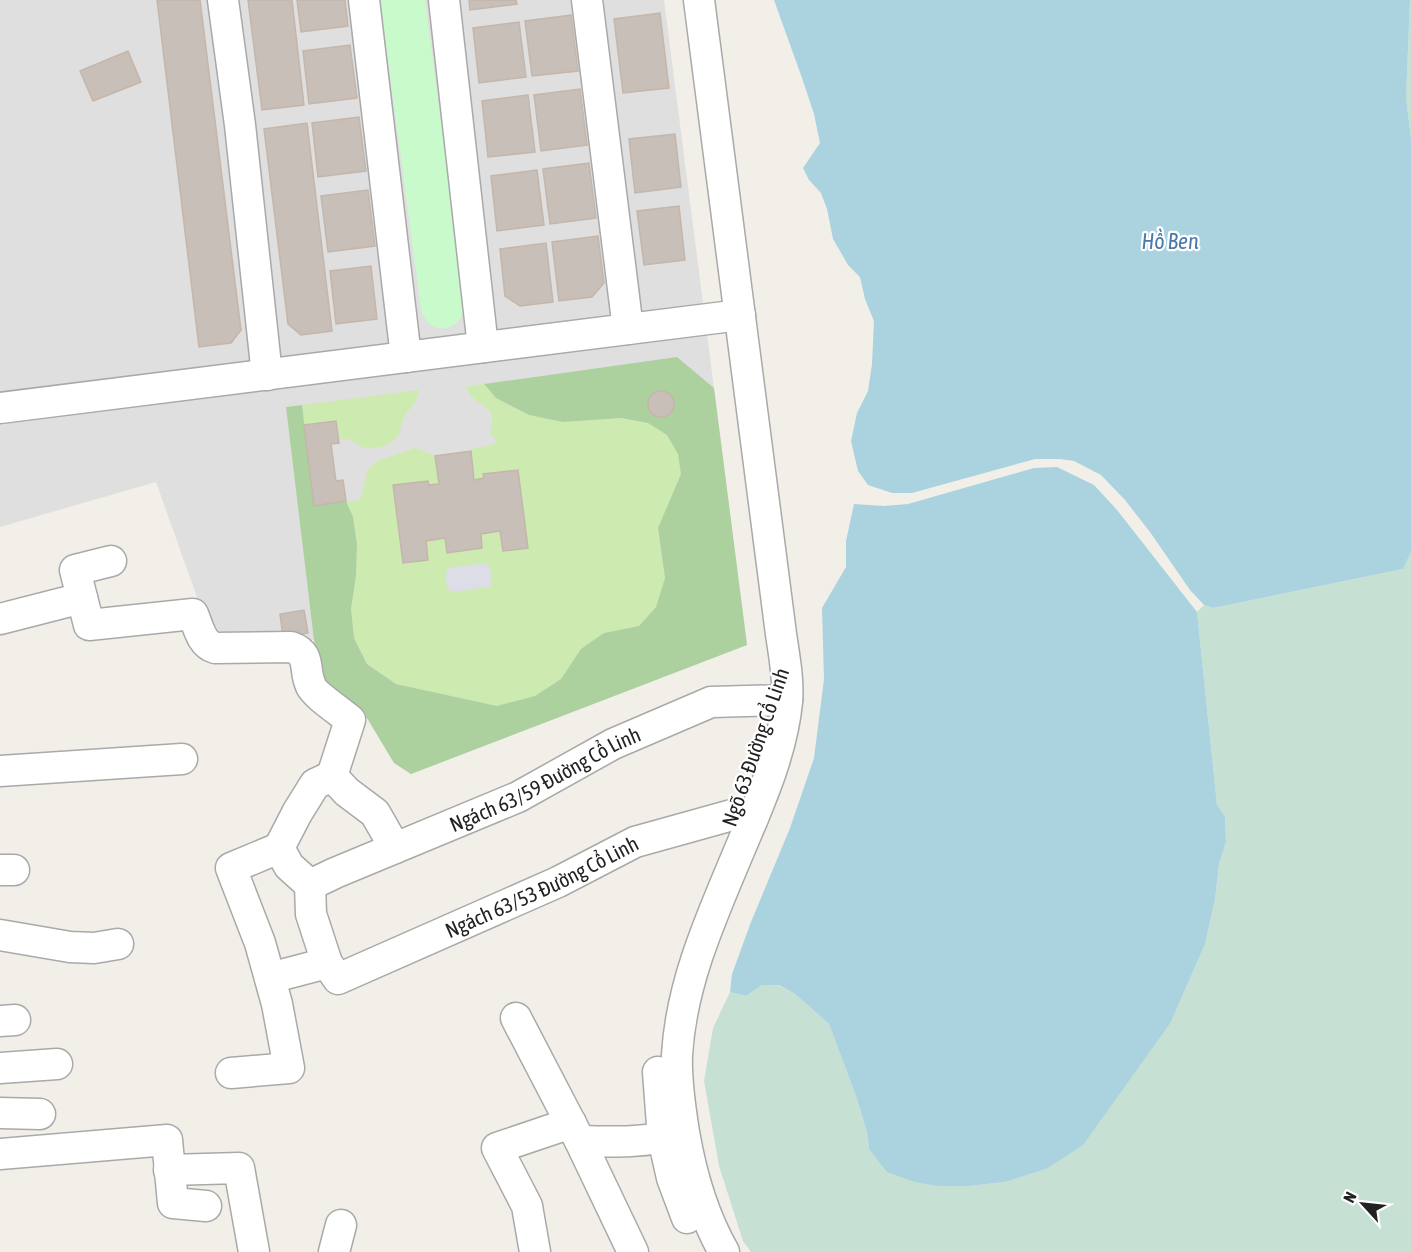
<svg xmlns="http://www.w3.org/2000/svg" width="1411" height="1252" viewBox="0 0 1411 1252" font-family="'Asap Condensed',sans-serif">
  <style>
    .residential { fill: #e0dfdf }
    .grass { fill: #cdebb0 }
    .forest { fill: #add19e }
    .wetland { fill: #c6e0d4 }
    .park { fill: #c8facc }
    .plaza { fill: #dddde8 }
    .water { fill: #aad3df }
    .building { fill: #c7bfb8; stroke: #c4b6ab; stroke-width: 1.5 }
    .lines { fill: none; stroke-linecap: round; stroke-linejoin: round }
    .minor-casing { stroke: #a9a9a9; stroke-width: 33 }
    .minor { stroke: #fff; stroke-width: 30 }
    .labels { text-anchor: middle; dominant-baseline: central; stroke-width: 4.5; stroke-linejoin: round; paint-order: stroke }
    .street-label { font-size: 21px; fill: #222; stroke: #fff }
    .water-label { font-size: 22px; font-style: italic; fill: #4a7aab; stroke: #fff }
  </style>
  <rect width="100%" height="100%" fill="#f2efe9"/>
  <path class="residential" d="M0,0H664L747,645L411,774L394,763L367,718L324,688L314,640L209,631L156,482L0,527Z"/>
  <path class="grass" d="M484,384L496,398L529,415L563,422L621,418L648,423L667,435L678,454L681,474L658,528L665,578L656,607L639,626L604,633L579,652L561,679L535,696L497,706L396,684L368,664L354,638L351,609L356,576L357,544L353,517L346,502L360,500L367,472L371,466L377,461L415,448L436,456L470,452L471,449L495,444V439L490,433C490,428 493,423 492,418C491,403 471,405 466,386Z
    M419,390C418,402 409,408 404,418C401,424 401,431 398,436C390,446 371,452 360,446C351,441 349,437 338,439L336,421L304,425L302,405Z"/>
  <path class="forest" d="M677,357L714,388L747,645L411,774L394,763L367,718L324,688L314,640L286,407L302,405L314,505L346,501L353,517L357,544L356,576L351,609L354,638L367,664L396,684L497,706L535,696L561,679L581,649L604,633L639,626L656,607L665,578L658,528L681,474L678,454L667,435L648,423L621,418L563,422L529,415L496,398L484,384Z"/>
  <path class="wetland" d="M1410,0H1411V139L1406,97Z
    M1411,552V1252H751L743,1241L719,1166L704,1081L713,1028L730,992L746,996L762,985H778L795,994L829,1024L856,1096L867,1132L869,1149L969,1186L1005,1182L1046,1169L1171,1022L1205,944L1215,899L1219,864L1226,842L1225,816L1217,805L1197,612L1204,605L1213,608L1403,569Z"/>
  <path class="park" d="M380,0H425L465,306C460,334 428,337 421,309Z"/>
  <path class="plaza" d="M487,563L492,574L490,587L451,592L447,586L445,577L448,568Z"/>
  <path class="water" d="M774,0H1410L1406,97L1411,139V552L1403,569L1213,608L1204,605L1190,590L1150,532L1125,500L1101,475L1074,461L1060,459H1035L912,493H892L868,485L858,471L851,441L857,413L868,391L872,364L874,321L865,299L860,277L848,265L833,239L827,209L821,193L809,180L803,168L820,143L814,114L802,78Z
    M1057,467L1094,485L1117,510L1197,612L1217,805L1225,816L1226,842L1219,864L1215,899L1205,944L1171,1022L1083,1145L1046,1169L1005,1182L969,1186H938L915,1182L887,1172L869,1149L867,1132L856,1096L829,1024L795,994L779,985H762L746,996L730,992L732,974L751,922L790,828L814,758L824,679L822,608L846,567V541L854,504L884,506L908,504L1034,468Z"/>
  <path class="building" d="M157,0H200L241,330L231,343L199,347Z
    M248,0H292L304,105L262,110Z
    M297,0H345L348,26L301,32Z
    M469,0H516L517,4L470,10Z
    M660,13L669,88L623,93L614,19Z
    M571,15L578,71L532,76L525,21Z
    M519,22L526,77L479,83L473,28Z
    M350,45L357,98L309,104L303,51Z
    M128,51L141,82L93,101L80,71Z
    M580,89L587,145L541,151L534,95Z
    M528,95L535,152L488,157L482,101Z
    M359,117L366,171L318,177L312,123Z
    M307,123L332,331L301,335L288,324L264,129Z
    M675,134L681,187L635,193L629,139Z
    M589,163L596,218L550,224L543,169Z
    M537,170L544,225L497,231L491,176Z
    M368,190L375,246L328,252L321,196Z
    M679,206L685,260L644,265L637,211Z
    M598,236L604,283L592,297L559,301L552,242Z
    M546,243L553,302L520,306L505,296L500,249Z
    M371,266L377,319L336,324L330,271Z
    M648 404a13 13 0 1 1 26 0a13 13 0 1 1-26 0Z
    M336,421L339,443L331,444L336,481L343,480L346,501L314,506L304,425Z
    M471,451L474,480L484,478L483,474L518,470L528,548L503,551L500,531L481,534L482,548L447,553L445,538L426,541L428,560L403,563L393,485L428,481L429,485L439,484L435,456Z
    M304,610L308,633L283,637L280,614Z"/>
  <g class="lines">
    <g class="minor-casing">
      <g id="minor">
        <path d="M223,0L240,125L267,375"/>
        <path d="M364,0L406,357"/>
        <path d="M444,0L483,347"/>
        <path d="M587,0L628,329"/>
        <path d="M699,0L781,634C784,655 789,680 787,702C782,755 757,808 737,856C710,920 681,985 677,1055C676,1081 680,1107 684,1132C691,1173 703,1215 724,1252"/>
        <path d="M0,408L740,315"/>
        <path d="M111,561L75,570L89,625L193,614C198,626 201,644 215,648L291,647C312,654 303,670 311,686C314,694 342,713 350,720L332,776"/>
        <path d="M0,619L82,598"/>
        <path d="M0,771L182,759"/>
        <path id="s1" d="M395,848L375,813L347,792L332,776L315,784L297,813L279,848L289,866L310,885L311,914L327,963L338,979L558,882L635,842L732,815L753,818"/>
        <path d="M0,870H14"/>
        <path id="s2" d="M310,885L335,873L518,797L613,744L711,702L787,700"/>
        <path d="M0,935L70,947L94,948L118,944"/>
        <path d="M270,978L327,963"/>
        <path d="M516,1018L580,1141L633,1252"/>
        <path d="M0,1021L15,1020"/>
        <path d="M0,1068L57,1064"/>
        <path d="M658,1072L663,1138L672,1178L687,1218"/>
        <path d="M231,1073L289,1068L277,1004L260,943L231,868L279,848"/>
        <path d="M0,1113L40,1114"/>
        <path d="M580,1141C614,1142 648,1143 681,1133"/>
        <path d="M0,1154L167,1140L173,1203L206,1206"/>
        <path d="M169,1170L239,1168L254,1252"/>
        <path d="M334,1252L341,1225"/>
        <path d="M535,1252L527,1206L497,1148L571,1123"/>
      </g>
    </g>
    <use href="#minor" class="minor"/>
  </g>
  <g class="labels">
    <g class="street-label">
      <text transform="translate(755 747) rotate(-71)">Ngõ 63 Đường Cổ Linh</text>
      <text stroke="none"><textPath href="#s2" startOffset="258">Ngách 63/59 Đường Cổ Linh</textPath></text>
      <text stroke="none"><textPath href="#s1" startOffset="562">Ngách 63/53 Đường Cổ Linh</textPath></text>
    </g>
    <g class="water-label">
      <text x="1170" y="241">Hồ Ben</text>
    </g>
  </g>
  <g transform="translate(1363 1204) rotate(297)" stroke="#ffffff" stroke-width="4.5" paint-order="stroke">
  <path d="M0-4.5L10 22L0 15L-10 22Z" fill="#222222"/>
  <text y="-9" font-size="16" font-weight="bold" text-anchor="middle" fill="#222222">N</text>
  </g>
</svg>
